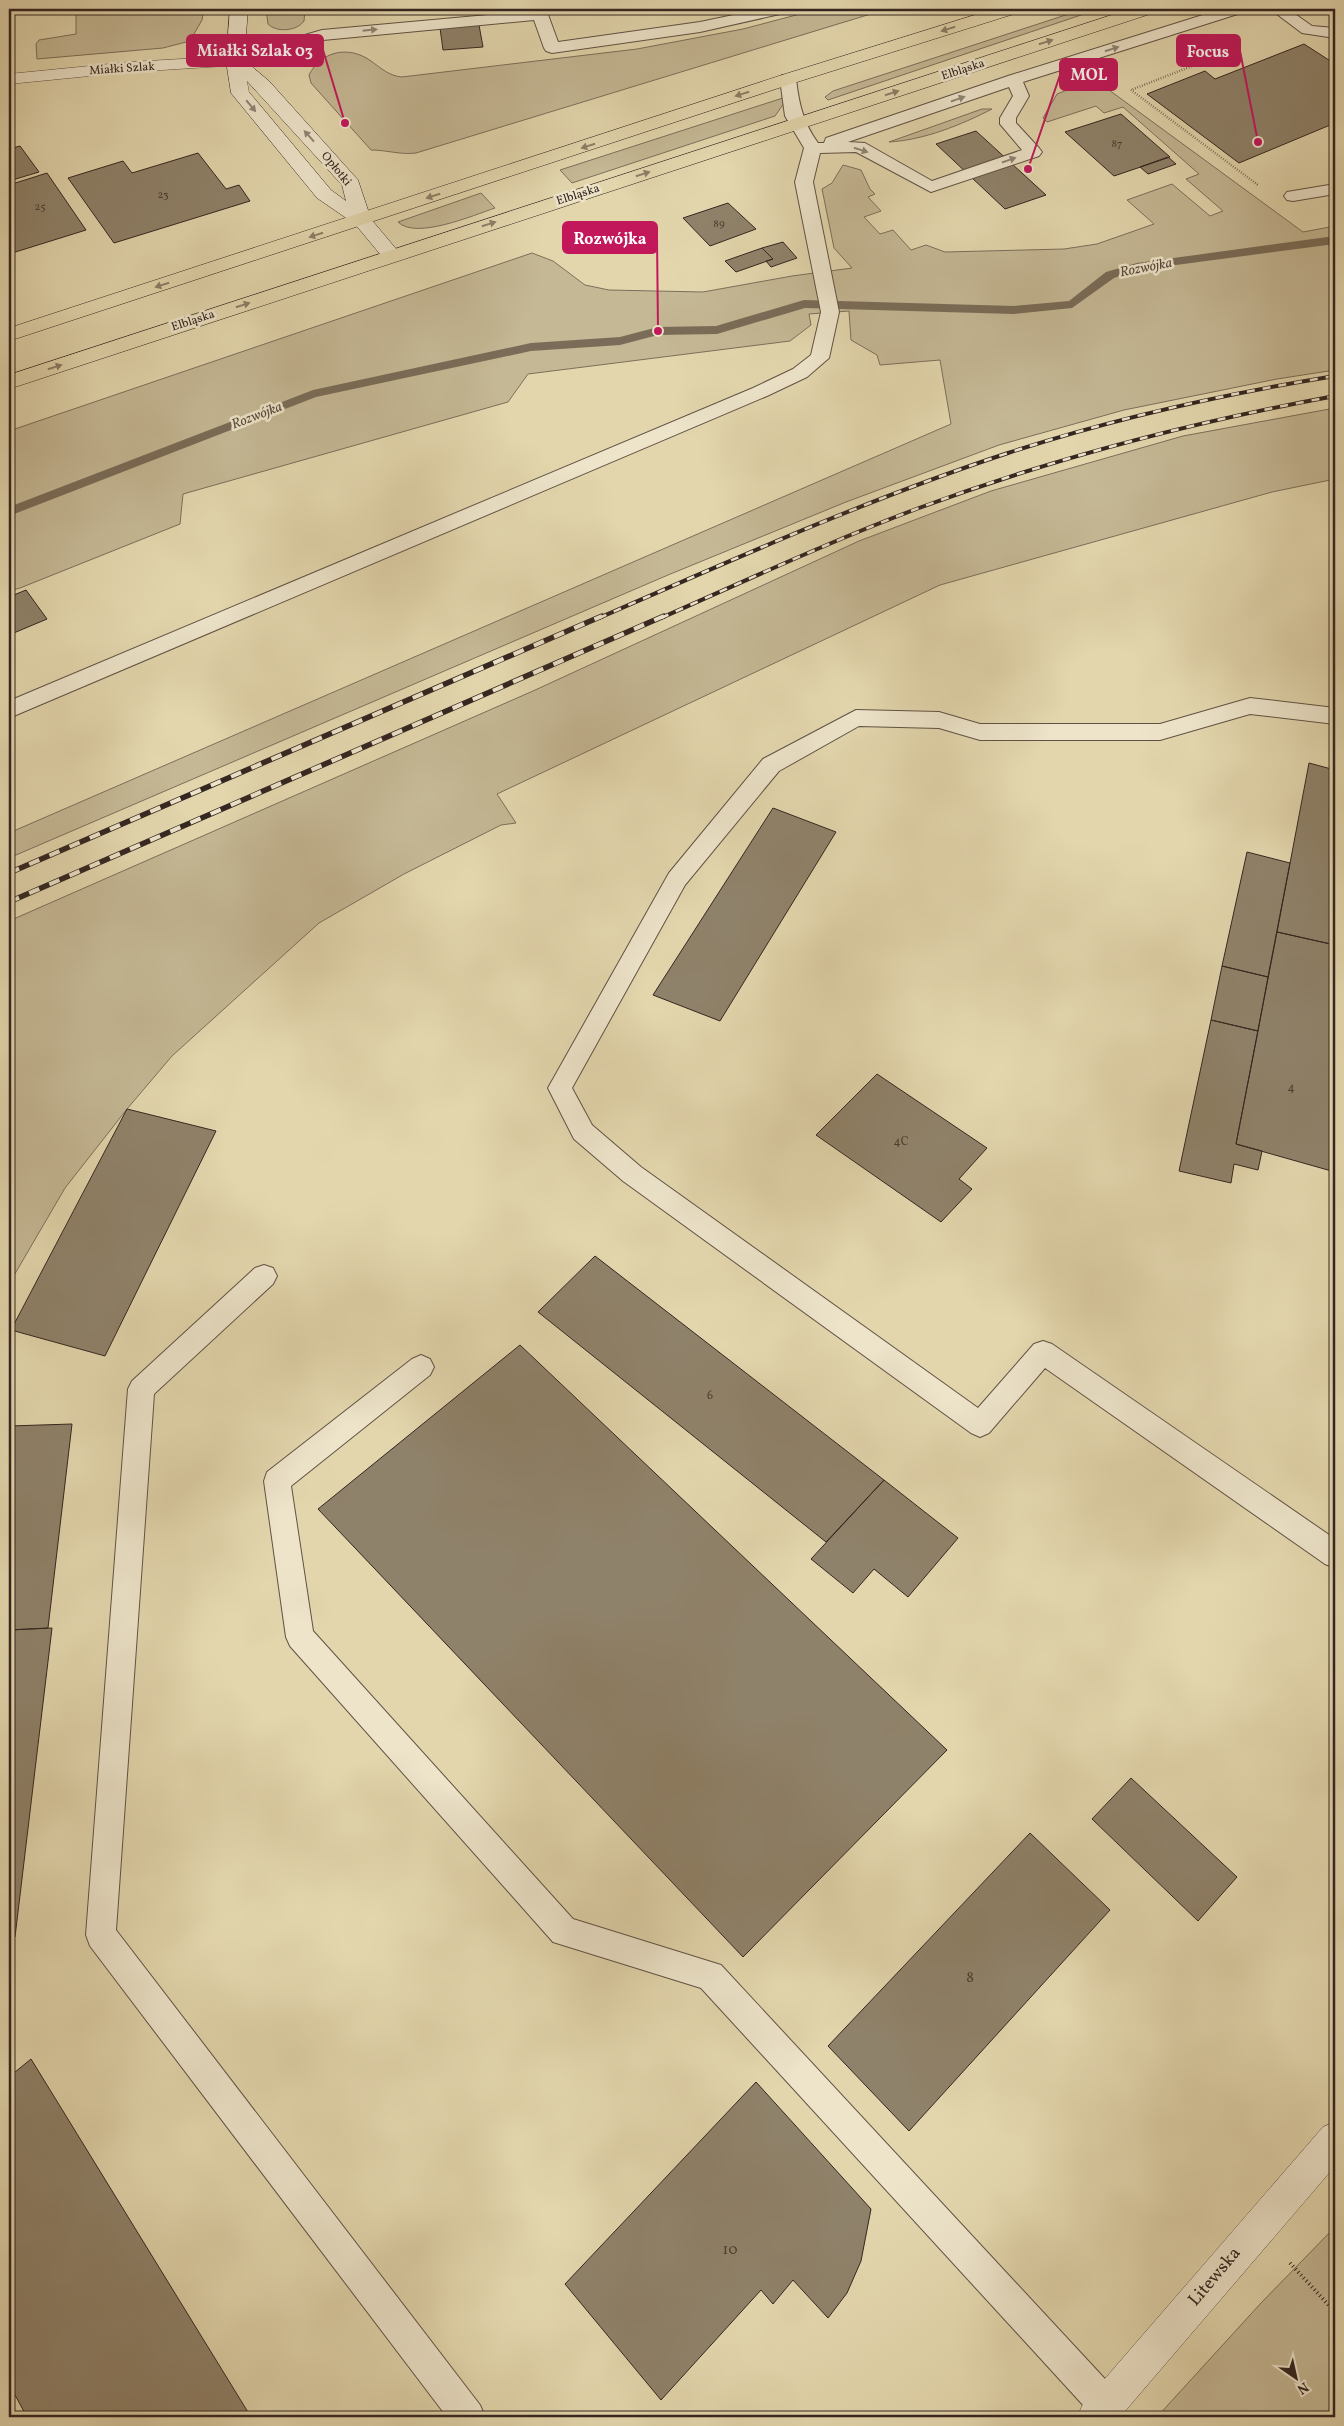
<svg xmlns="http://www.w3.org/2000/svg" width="1344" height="2426" viewBox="0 0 1344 2426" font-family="Vollkorn,serif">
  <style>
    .green { fill: #c5b895; stroke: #7c6f5b }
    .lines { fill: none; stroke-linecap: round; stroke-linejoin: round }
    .stream { fill: #7a6c58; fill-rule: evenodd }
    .building { fill: #8f826a; stroke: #342621 }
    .lane-casing { stroke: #605244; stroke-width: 2 }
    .street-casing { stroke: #605244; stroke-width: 1 }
    .secondary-casing { stroke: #342621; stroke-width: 1 }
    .primary-casing { stroke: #342621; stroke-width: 1 }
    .path-far1 { stroke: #342621; stroke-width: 2.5; stroke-dasharray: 0.5 2; stroke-linecap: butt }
    .path { stroke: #342621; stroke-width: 4; stroke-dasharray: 1 3; stroke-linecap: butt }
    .lane { fill: #ede4ca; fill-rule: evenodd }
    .street { fill: #ede4ca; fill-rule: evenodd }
    .secondary { fill: #ede4ca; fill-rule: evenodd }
    .primary { fill: #e3d6ad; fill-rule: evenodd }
    .rail-far1-casing { stroke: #342621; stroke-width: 4 }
    .rail-casing { stroke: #342621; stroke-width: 5.5 }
    .rail-far1 { stroke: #ede4ca; stroke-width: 2.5; stroke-dasharray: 8; stroke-linecap: butt }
    .rail { stroke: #ede4ca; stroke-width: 4; stroke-dasharray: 11; stroke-linecap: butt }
    .oneway { fill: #8c7e67 }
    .oneway2 { fill: #908576 }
    .labels { text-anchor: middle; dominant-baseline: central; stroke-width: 5; stroke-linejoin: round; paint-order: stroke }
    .far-number-label { font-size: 11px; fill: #4b3d33 }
    .far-street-label { font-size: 12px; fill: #342621; stroke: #ede4ca }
    .number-label { font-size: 12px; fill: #4b3d33 }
    .far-water-label { font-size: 14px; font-style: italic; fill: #57493d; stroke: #ede4ca }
    .near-number-label { font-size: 15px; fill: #4b3d33 }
    .near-street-label { font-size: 18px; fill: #342621; stroke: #ede4ca }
    .leader { fill: none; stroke: #c2185b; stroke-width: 2 }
    .callout-dot { fill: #c2185b; stroke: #ede4ca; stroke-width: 2 }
    .callout { fill: #c2185b; stroke: #c2185b; stroke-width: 2 }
    .callout-label { font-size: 16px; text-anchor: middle; font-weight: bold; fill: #fff }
  </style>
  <rect width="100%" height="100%" fill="#e3d6ad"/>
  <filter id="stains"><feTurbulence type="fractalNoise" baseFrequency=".004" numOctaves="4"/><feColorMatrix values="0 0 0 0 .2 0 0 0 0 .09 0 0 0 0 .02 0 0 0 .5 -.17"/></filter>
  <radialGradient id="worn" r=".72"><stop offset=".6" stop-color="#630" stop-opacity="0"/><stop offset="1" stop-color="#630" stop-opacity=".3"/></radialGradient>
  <path class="green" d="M76,9H204L202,20L190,41L163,48L37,59L36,44L39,40L76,34Z
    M266,9H305L304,21C297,31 277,33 268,24Z
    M819,9H887L416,153C400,155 387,150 371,150L311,83L309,75C321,51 349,45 371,61C381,68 389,76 402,77L637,49L743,29Z
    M1084,9H1099L828,100L825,97L833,91Z
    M1094,79L1303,232L1335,226V370L1277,379L1124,410L999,445L846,502L668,575L9,858V833L951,424L940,360L880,365L877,355L851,340L849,311L809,314L811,325L790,341L528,374L508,402L183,494L180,524L20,588L9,591V431L532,253L553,261L585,285L609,290L703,292L792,276L852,268L834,248L822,189L832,183L843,165L861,170L870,189L875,194L868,197L881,211L864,217L880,234L893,230L911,250L926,245L945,252L1064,249L1097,244L1154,224L1127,200L1172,184L1210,216L1223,211L1186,179L1199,174L1123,107L1104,113L1096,106L1047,122L1043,118L1057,94Z
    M789,96L775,116L572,183L560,170Z
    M982,109H992C961,125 924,140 889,142Z
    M481,193L495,208C474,215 416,240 398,222Z
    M1335,408V479L1272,492L940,585L497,794L516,823L501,825L404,874L319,923L172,1056L127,1109L65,1188L9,1284V921L533,691L859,541L991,491L1183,436Z
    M1335,2227V2417H1157L1261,2303Z"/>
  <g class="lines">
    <path class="stream" d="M1335,236V244L1138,270L1114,278L1072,308L1014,314L805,308L717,334L658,335L620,345L531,351L316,397L9,516V507L313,390L531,343L620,337L658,327L716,326L804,300L1014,306L1069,301L1106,272L1137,263Z"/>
  </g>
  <path class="building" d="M479,25L483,47L443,50L440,28Z
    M1304,44L1335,64V109L1330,111L1335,115V123L1239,163L1147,94L1205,71L1215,79Z
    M1121,114L1170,157L1114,176L1065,132Z
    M976,131L1046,195L1005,209L936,144Z
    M20,146L39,172L9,181V149Z
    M198,153L226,189L239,185L250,201L114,243L68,178L123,161L132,173Z
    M1168,157L1176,164L1148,174L1140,167Z
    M47,173L86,230L9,254V185Z
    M728,203L756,229L710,246L683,218Z
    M783,242L797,258L771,267L766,261L773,259L762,248Z
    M762,248L773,259L736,272L725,261Z
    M26,590L47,619L9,635V597Z
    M1309,763L1335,770V945L1277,932Z
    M773,808L836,832L720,1021L653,995Z
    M1247,852L1290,863L1268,977L1222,966Z
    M1277,932L1335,945V1172L1236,1144Z
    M1222,966L1268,977L1258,1031L1211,1020Z
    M1211,1020L1258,1031L1236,1144L1262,1151L1258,1170L1234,1164L1231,1183L1179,1171Z
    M877,1074L987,1148L959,1179L972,1189L941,1222L816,1135Z
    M127,1109L216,1131L105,1356L11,1330Z
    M595,1256L884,1480L826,1542L538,1312Z
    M520,1345L947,1750L743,1957L318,1509Z
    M72,1424L48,1628L9,1630V1426Z
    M884,1480L958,1538L908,1597L874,1569L853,1593L811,1559Z
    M52,1628L15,1937H9V1630Z
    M1131,1778L1237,1877L1198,1921L1092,1819Z
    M1030,1833L1110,1910L909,2131L828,2046Z
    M31,2059L251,2417H27L9,2384V2077Z
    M756,2082L871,2209L861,2261L847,2293L828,2318L793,2280L773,2304L761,2290L661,2400L565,2284Z"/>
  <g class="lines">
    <g class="lane-casing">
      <path id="lane" d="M530,9H546L558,42L700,22L762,9H791L789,12L700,32L552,53L546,51L544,48L534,20L323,40L235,66L229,65L227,61L229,57L322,30L531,11Z
        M1222,9H1246L1244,12L1023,82L1029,96L1016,118V123L1039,148L1042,152L1039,156L931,192L856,152L820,153L813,182L839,312L829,358L807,377L767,396L9,718V701L753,388L793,369L811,355L821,312L795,182L804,148L785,116L780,79L782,75H794L796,79C799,104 803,122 818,143H824L826,138L1008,76ZM1009,87L1013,96L1000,118V124L1022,150L932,181L865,143L848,142Z
        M1270,9H1288L1312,26L1335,28V38L1302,33Z
        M1335,184V194L1293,201L1287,200L1284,196L1287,192Z
        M1250,698L1335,708V724L1250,714L1160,740H980L939,728L859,726L779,771L685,885L572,1088L592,1125L641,1167L978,1408L1034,1344L1043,1341L1052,1344L1335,1539V1568L1325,1564L1045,1368L989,1433L980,1437L971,1433L623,1181L574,1139L548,1088L669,873L763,759L856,710L939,712L980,724H1160Z
        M264,1265L273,1268L277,1276L273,1284L154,1394L116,1930L480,2405L485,2417H447L90,1946L86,1935L128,1389L132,1381L255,1268Z
        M421,1355L430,1359L434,1367L430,1375L291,1486L313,1631L573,1919L721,1965L1118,2393L1123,2405L1118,2417H1094L701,1988L553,1942L290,1646L286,1637L264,1481L267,1472L412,1359Z"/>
    </g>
    <g class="street-casing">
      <path id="street" d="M235,56L241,57L244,61L241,65L130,72L9,84V74L130,62Z
        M1335,2122V2166L1120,2417H1077L1083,2404L1323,2127Z"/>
    </g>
    <g class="secondary-casing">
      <path id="secondary" d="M230,9H248L244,60L269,81L358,180L371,219L402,256L399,260L392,262L385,260L355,224L317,198L231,93L226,61ZM247,81L342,185L346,201L331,190L249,92Z"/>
    </g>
    <g class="primary-casing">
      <path id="primary" d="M994,9H1020L1017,13L794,83L9,341V328L782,75Z
        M1130,9H1156L1153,13L9,389V375Z"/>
    </g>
    <path class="path-far1" d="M1238,48L1131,90L1258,185"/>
    <path class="path" d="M1290,2263L1335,2312"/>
    <use href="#lane" class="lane"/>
    <use href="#street" class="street"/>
    <use href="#secondary" class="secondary"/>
    <use href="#primary" class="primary"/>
    <g class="rail-far1-casing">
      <path id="rail-far1" d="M599,618C734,559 868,499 1008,453C1115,418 1224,394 1335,376
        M661,618C747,580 831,541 919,508C1054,458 1193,422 1335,396"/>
    </g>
    <g class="rail-casing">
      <path id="rail" d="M9,873L602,616
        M9,902L664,616"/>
    </g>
    <use href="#rail-far1" class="rail-far1"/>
    <use href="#rail" class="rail"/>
  </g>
  <defs><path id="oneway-solid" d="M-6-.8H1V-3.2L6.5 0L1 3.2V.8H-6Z" transform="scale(1.25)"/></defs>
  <g class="oneway">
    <use href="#oneway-solid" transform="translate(948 29) rotate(163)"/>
    <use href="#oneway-solid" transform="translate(1046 42) rotate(-18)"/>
    <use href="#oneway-solid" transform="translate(892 93) rotate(-18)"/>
    <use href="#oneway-solid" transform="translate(742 94) rotate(162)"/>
    <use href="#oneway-solid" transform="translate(588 146) rotate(162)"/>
    <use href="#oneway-solid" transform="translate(643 174) rotate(-18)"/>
    <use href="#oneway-solid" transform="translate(433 196) rotate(162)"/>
    <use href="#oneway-solid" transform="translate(489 224) rotate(-18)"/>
    <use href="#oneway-solid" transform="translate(316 235) rotate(162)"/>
    <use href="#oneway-solid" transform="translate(162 285) rotate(162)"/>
    <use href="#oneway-solid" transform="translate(243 305) rotate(-18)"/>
    <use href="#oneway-solid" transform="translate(55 367) rotate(-18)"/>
  </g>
  <g class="oneway2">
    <use href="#oneway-solid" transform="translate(370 30) rotate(-6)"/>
    <use href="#oneway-solid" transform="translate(1112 49) rotate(-18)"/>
    <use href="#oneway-solid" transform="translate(958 99) rotate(-19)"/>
    <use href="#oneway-solid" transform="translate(251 106) rotate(50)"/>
    <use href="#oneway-solid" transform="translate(309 136) rotate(-132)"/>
    <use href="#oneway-solid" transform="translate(861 150) rotate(18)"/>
    <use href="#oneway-solid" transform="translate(1009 160) rotate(-19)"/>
  </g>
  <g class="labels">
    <g class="far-number-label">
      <text x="1117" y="144">87</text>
      <text x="163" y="195">23</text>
      <text x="40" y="207">25</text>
      <text x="719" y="224">89</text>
    </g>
    <g class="far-street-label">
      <text transform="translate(122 69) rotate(-4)">Miałki Szlak</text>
      <text transform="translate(963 70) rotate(-18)">Elbląska</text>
      <text transform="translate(336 169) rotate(51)">Opłotki</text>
      <text transform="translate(578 195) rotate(-18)">Elbląska</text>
      <text transform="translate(193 321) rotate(-18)">Elbląska</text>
    </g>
    <g class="number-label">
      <text x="1291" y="1088">4</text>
      <text x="901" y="1142">4C</text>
      <text x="710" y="1396">6</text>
    </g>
    <g class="far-water-label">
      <text transform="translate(1146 268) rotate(-11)">Rozwójka</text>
      <text transform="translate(257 416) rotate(-21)">Rozwójka</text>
    </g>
    <g class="near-number-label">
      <text x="970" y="1978">8</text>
      <text x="730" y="2250">10</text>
    </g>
    <g class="near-street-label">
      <text transform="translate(1215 2277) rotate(-50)">Litewska</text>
    </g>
  </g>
  <path class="leader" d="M345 123L323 50M1258 142L1240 51M1028 169L1060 75M658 331L657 238"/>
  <g class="callout-dot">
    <circle cx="345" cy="123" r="5"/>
    <circle cx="1258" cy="142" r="5"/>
    <circle cx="1028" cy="169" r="5"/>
    <circle cx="658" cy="331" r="5"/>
  </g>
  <g class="callout">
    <rect x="187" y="35" width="136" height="31" rx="5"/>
    <rect x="1177" y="35" width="63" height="31" rx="5"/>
    <rect x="1060" y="59" width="57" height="31" rx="5"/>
    <rect x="563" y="222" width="94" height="31" rx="5"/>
  </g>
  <g class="callout-label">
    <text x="255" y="56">Miałki Szlak 03</text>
    <text x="1208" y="57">Focus</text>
    <text x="1089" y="80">MOL</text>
    <text x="610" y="244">Rozwójka</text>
  </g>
  <rect width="1344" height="2426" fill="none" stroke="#e3d6ad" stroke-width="30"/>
  <rect x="10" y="10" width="1324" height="2406" fill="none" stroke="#342621" stroke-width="2.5"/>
  <rect x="15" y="15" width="1314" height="2396" fill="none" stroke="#342621"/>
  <g transform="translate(1296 2378) rotate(146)" stroke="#ede4ca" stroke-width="4" paint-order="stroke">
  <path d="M0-4L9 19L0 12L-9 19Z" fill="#342621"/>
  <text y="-8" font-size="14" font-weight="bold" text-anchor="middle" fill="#342621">N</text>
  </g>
  <rect width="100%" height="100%" filter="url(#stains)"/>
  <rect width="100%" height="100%" fill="url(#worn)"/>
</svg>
